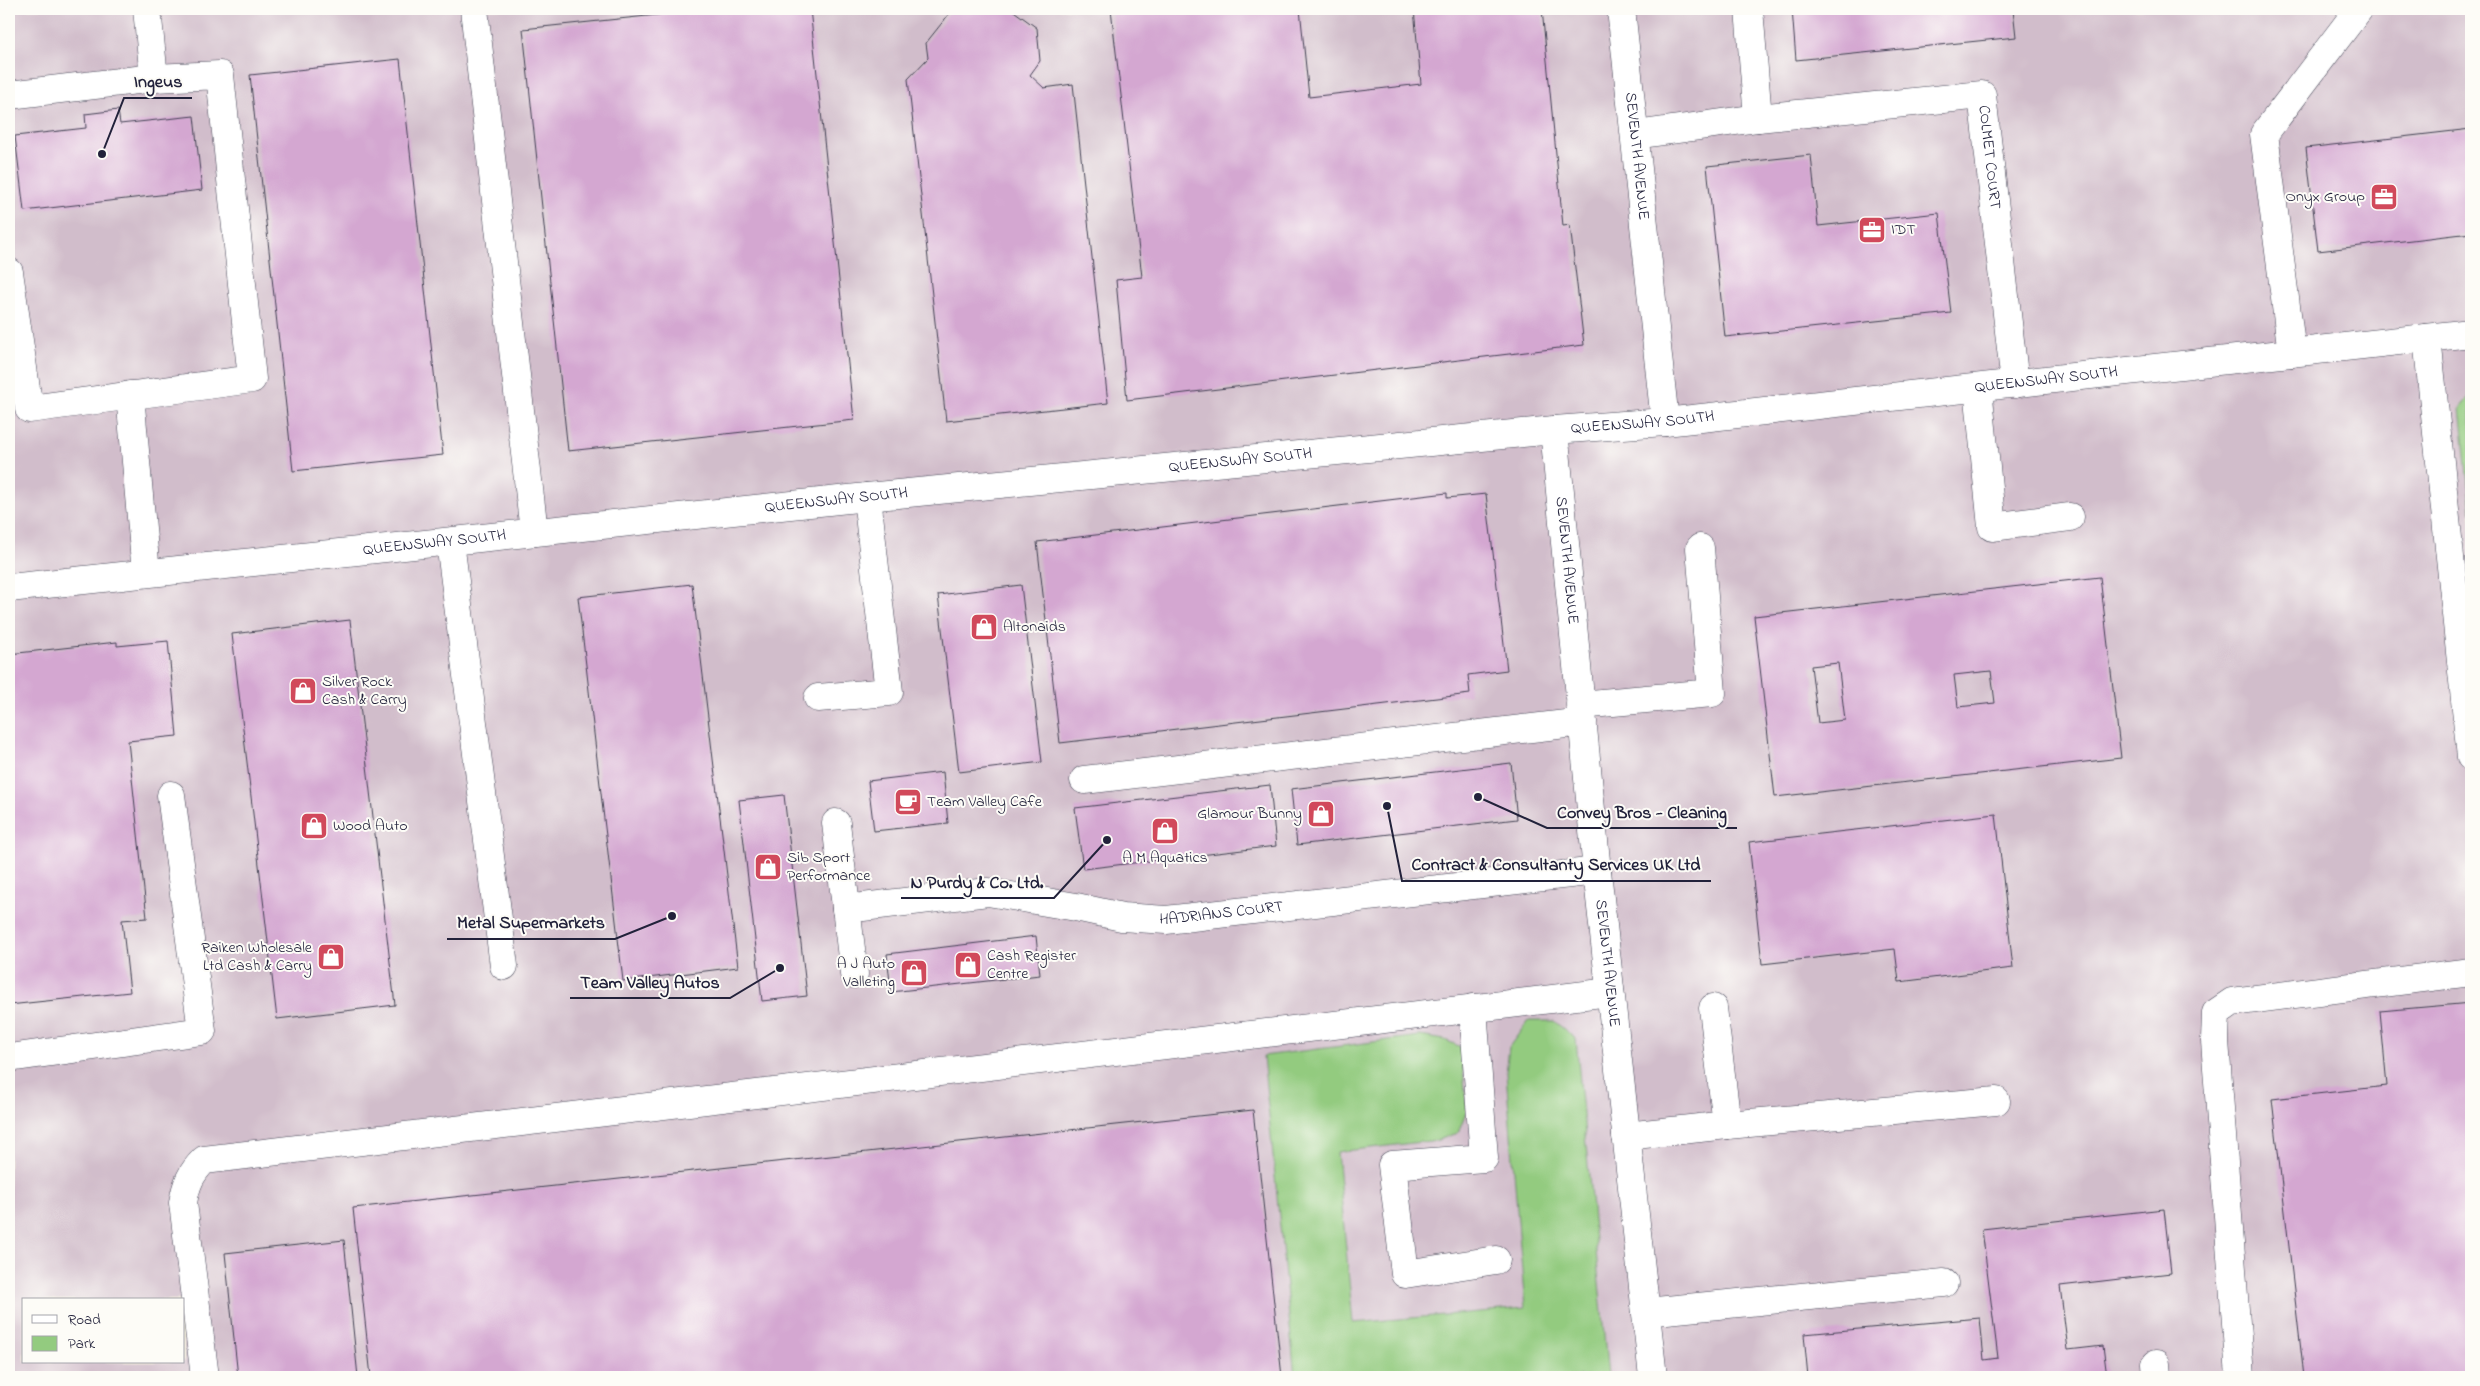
<svg xmlns="http://www.w3.org/2000/svg" width="2480" height="1386" viewBox="0 0 2480 1386" font-family="'Indie Flower',sans-serif">
  <style>
    .industrial { fill: #d1bdcb; fill-rule: evenodd }
    .green { fill: #93cb7f; stroke: #5a765d }
    .building { fill: #d4a7d1; fill-rule: evenodd }
    .lines { fill: none; stroke-linecap: round; stroke-linejoin: round }
    .minor-casing { stroke: #414052; stroke-width: 29 }
    .minor { stroke: #fff; stroke-width: 28 }
    .labels { text-anchor: middle; dominant-baseline: central; stroke-width: 4; stroke-linejoin: round; paint-order: stroke }
    .street-label { font-size: 16px; fill: #22223b; stroke: #fdfcf7 }
    .poi-label { font-size: 16px; fill: #22223b; stroke: #fdfcf7; text-anchor: start }
    .leader { fill: none; stroke: #22223b; stroke-width: 2 }
    .callout-dot { fill: #22223b; stroke: #fdfcf7; stroke-width: 2 }
    .callout-label { font-size: 18px; text-anchor: middle; font-weight: bold; fill: #22223b; stroke: #fdfcf7; stroke-width: 4; stroke-linejoin: round; paint-order: stroke }
  </style>
  <rect width="100%" height="100%" fill="#fdfcf7"/>
  <filter id="ink" filterUnits="userSpaceOnUse"><feTurbulence type="fractalNoise" baseFrequency=".02" numOctaves="2"/><feDisplacementMap in="SourceGraphic" scale="10" xChannelSelector="R" yChannelSelector="G"/><feConvolveMatrix kernelMatrix="1 2 1 2 8 2 1 2 1" color-interpolation-filters="sRGB"/></filter>
  <filter id="wash" filterUnits="userSpaceOnUse"><feTurbulence type="fractalNoise" baseFrequency=".0096" numOctaves="4" result="noise"/><feDisplacementMap in="SourceGraphic" scale="20" xChannelSelector="R" yChannelSelector="G"/><feGaussianBlur stdDeviation="1.12" result="paint"/><feColorMatrix in="noise" values="0 0 0 0 0 0 0 0 0 0 0 0 0 0 0 0 0 1.4 0 .05"/><feComposite in="paint" operator="in"/></filter>
  <g filter="url(#wash)">
    <rect width="100%" height="100%" fill="#f1ecd6"/>
    <path class="industrial" d="M9,9H2471V1377H9ZM24,1300H184V1362H24Z"/>
    <path class="green" d="M2471,395V512L2460,408Z
      M1528,1021H1554L1576,1039L1608,1377H1295L1263,1056L1420,1036L1445,1040L1461,1047L1467,1111L1458,1133L1438,1140L1337,1152L1353,1323L1525,1308L1506,1073L1509,1047Z"/>
    <g id="blocks">
      <path class="building" d="M714,9H810L854,420L568,451L523,29Z
        M953,9H1011L1037,28L1040,61L1030,75L1044,88L1073,84L1108,403L946,421L908,79L928,58L926,43Z
        M1111,9H1300L1309,97L1421,84L1414,9H1542L1563,226L1570,225L1584,345L1127,400L1116,280L1142,277Z
        M1792,9H2013L2016,37L1796,60Z
        M400,59L443,455L293,471L250,75Z
        M118,110L120,124L194,116L202,190L24,211L15,136L86,128L85,114Z
        M2471,129V233L2318,251L2306,148Z
        M1811,155L1818,226L1939,213L1951,313L1725,337L1707,166Z
        M1447,493V498L1486,494L1507,670L1468,675L1470,694L1060,743L1037,542Z
        M2100,577L2121,758L1775,797L1754,616ZM1838,663L1845,720L1818,723L1811,666ZM1991,671L1995,703L1958,707L1954,675Z
        M692,584L738,967L623,981L578,597Z
        M1021,585L1042,762L959,772L938,595Z
        M350,620L395,1005L277,1019L232,634Z
        M168,641L177,736L128,741L147,918L122,920L130,992L9,1005V654L117,642V646Z
        M1511,763L1517,819L1297,845L1291,789Z
        M943,772L948,823L874,831L868,781Z
        M1270,785L1276,846L1083,869L1075,808Z
        M784,795L807,996L762,1001L739,800Z
        M1996,814L2013,968L1899,982L1895,949L1762,964L1749,842Z
        M1036,936L1040,975L891,992L887,954Z
        M2471,1003V1377H2304L2272,1099L2387,1086L2380,1011Z
        M1253,1110L1282,1377H371L353,1208Z
        M2164,1209L2171,1273L2060,1286L2068,1350L2103,1346L2107,1377H1808L1804,1334L1980,1318L1984,1360L1998,1358L1982,1229Z
        M344,1240L358,1377H238L225,1253Z"/>
    </g>
  </g>
  <g filter="url(#ink)">
    <use href="#blocks" fill-opacity="0" stroke="#414052" stroke-width="1"/>
    <g class="lines">
      <g class="minor-casing">
        <g id="minor">
          <path d="M474,9L534,532"/>
          <path id="s1" d="M1621,9L1665,422"/>
          <path d="M1749,9L1758,118"/>
          <path d="M9,95L154,78L147,9"/>
          <path id="s2" d="M1635,135L1758,118L1982,95L2015,384"/>
          <path d="M9,272L29,409L252,379L220,75L154,78"/>
          <path d="M2427,338L2471,757"/>
          <path d="M2292,353L2264,134L2359,9"/>
          <path d="M1978,388L1992,527L2070,517"/>
          <path d="M130,395L146,573"/>
          <path id="s3" d="M1554,430L1597,871L1653,1377"/>
          <path d="M450,542L504,966"/>
          <path id="s4" d="M9,588L867,497L1554,430L1665,422L2471,333"/>
          <path d="M818,698L889,692L867,497"/>
          <path d="M1580,705L1712,693L1700,548"/>
          <path d="M1084,780L1583,722"/>
          <path d="M836,823L854,974"/>
          <path id="s5" d="M846,909L988,892L1076,907L1122,917L1166,920L1597,871"/>
          <path d="M1473,1008L1484,1158L1392,1165L1405,1274L1496,1260"/>
          <path d="M1713,1008L1727,1125"/>
          <path d="M9,1058L202,1031L171,795"/>
          <path d="M1626,1136L1727,1125L1996,1101"/>
          <path d="M1646,1312L1944,1283"/>
          <path d="M2156,1364L2157,1377"/>
          <path d="M205,1377L183,1203C186,1184 191,1173 204,1160L1610,992"/>
          <path d="M2240,1377L2215,1041L2216,1013L2232,1002L2471,972"/>
        </g>
      </g>
      <use href="#minor" class="minor"/>
    </g>
  </g>
  <defs>
    <g id="office-square" transform="scale(1.4375)"><rect x="-9" y="-9" width="18" height="18" rx="4" fill="#d1495b" stroke="#fdfcf7"/><path d="M-6-3h4V-5.5h4V-3h4V5H-6ZM-1-4.5V-3h2v-1.5ZM-6 0V1H6V0Z" fill="#fff"/></g>
    <g id="shop-square" transform="scale(1.4375)"><rect x="-9" y="-9" width="18" height="18" rx="4" fill="#d1495b" stroke="#fdfcf7"/><path d="M-5-2.5h2.3a2.7 3.5 0 0 1 5.4 0H5L5.5 6h-11ZM-1.5-2.5h3a1.5 2.3 0 0 0-3 0Z" fill="#fff"/></g>
    <g id="cafe-square" transform="scale(1.4375)"><rect x="-9" y="-9" width="18" height="18" rx="4" fill="#d1495b" stroke="#fdfcf7"/><path d="M-5.5-4.5H6V0H3Q3 3.5 0 3.5H-2.5Q-5.5 3.5-5.5 0ZM3-3.2v2h1.7v-2ZM-6 4.5H4V6H-6Z" fill="#fff"/></g>
  </defs>
  <g fill-rule="evenodd">
    <use href="#office-square" x="2384" y="197"/>
    <use href="#office-square" x="1872" y="230"/>
    <use href="#shop-square" x="984" y="627"/>
    <use href="#shop-square" x="303" y="691"/>
    <use href="#cafe-square" x="908" y="802"/>
    <use href="#shop-square" x="1321" y="814"/>
    <use href="#shop-square" x="314" y="826"/>
    <use href="#shop-square" x="1165" y="831"/>
    <use href="#shop-square" x="768" y="867"/>
    <use href="#shop-square" x="331" y="957"/>
    <use href="#shop-square" x="968" y="965"/>
    <use href="#shop-square" x="914" y="973"/>
  </g>
  <g class="labels">
    <g class="street-label">
      <text stroke="none"><textPath href="#s1" startOffset="148">SEVENTH AVENUE</textPath></text>
      <text stroke="none"><textPath href="#s2" startOffset="412">COLMET COURT</textPath></text>
      <text stroke="none"><textPath href="#s4" startOffset="2048">QUEENSWAY SOUTH</textPath></text>
      <text stroke="none"><textPath href="#s4" startOffset="1642">QUEENSWAY SOUTH</textPath></text>
      <text stroke="none"><textPath href="#s4" startOffset="1238">QUEENSWAY SOUTH</textPath></text>
      <text stroke="none"><textPath href="#s4" startOffset="832">QUEENSWAY SOUTH</textPath></text>
      <text stroke="none"><textPath href="#s4" startOffset="428">QUEENSWAY SOUTH</textPath></text>
      <text stroke="none"><textPath href="#s3" startOffset="131">SEVENTH AVENUE</textPath></text>
      <text stroke="none"><textPath href="#s5" startOffset="379">HADRIANS COURT</textPath></text>
      <text stroke="none"><textPath href="#s3" startOffset="536">SEVENTH AVENUE</textPath></text>
    </g>
    <g class="poi-label">
      <text x="2365" y="197" text-anchor="end">Onyx Group</text>
      <text x="1891" y="230">IDT</text>
      <text x="1003" y="627">Altonaids</text>
      <text x="322" y="682">Silver Rock<tspan x="322" dy="18">Cash &amp; Carry</tspan></text>
      <text x="927" y="802">Team Valley Cafe</text>
      <text x="1302" y="814" text-anchor="end">Glamour Bunny</text>
      <text x="333" y="826">Wood Auto</text>
      <text x="787" y="858">Sib Sport<tspan x="787" dy="18">Performance</tspan></text>
      <text x="1165" y="858" text-anchor="middle">A M Aquatics</text>
      <text x="312" y="948" text-anchor="end">Raiken Wholesale<tspan x="312" dy="18">Ltd Cash &amp; Carry</tspan></text>
      <text x="987" y="956">Cash Register<tspan x="987" dy="18">Centre</tspan></text>
      <text x="895" y="964" text-anchor="end">A J Auto<tspan x="895" dy="18">Valleting</tspan></text>
    </g>
  </g>
  <path class="leader" d="M102 154L124 98H192M1478 797L1547 828H1737M1387 806L1402 881H1711M1107 840L1054 898H901M672 916L615 939H447M780 968L730 998H570"/>
  <g class="callout-dot">
    <circle cx="102" cy="154" r="5"/>
    <circle cx="1478" cy="797" r="5"/>
    <circle cx="1387" cy="806" r="5"/>
    <circle cx="1107" cy="840" r="5"/>
    <circle cx="672" cy="916" r="5"/>
    <circle cx="780" cy="968" r="5"/>
  </g>
  <g class="callout-label">
    <text x="158" y="87">Ingeus</text>
    <text x="1642" y="818">Convey Bros - Cleaning</text>
    <text x="1556" y="870">Contract &amp; Consultanty Services UK Ltd</text>
    <text x="977" y="888">N Purdy &amp; Co. Ltd.</text>
    <text x="531" y="928">Metal Supermarkets</text>
    <text x="650" y="988">Team Valley Autos</text>
  </g>
  <rect width="2480" height="1386" fill="none" stroke="#fdfcf7" stroke-width="30"/>
  <rect x="22" y="1298" width="162" height="65" fill="#fdfcf7" stroke="#a5a5ac"/>
  <rect x="32" y="1315" width="25" height="8" fill="#ffffff" stroke="#a5a5ac"/>
  <text x="68" y="1324" font-size="15" fill="#22223b">Road</text>
  <rect x="32" y="1336" width="25" height="15" fill="#93cb7f" stroke="#a5a5ac"/>
  <text x="68" y="1348" font-size="15" fill="#22223b">Park</text>
</svg>
